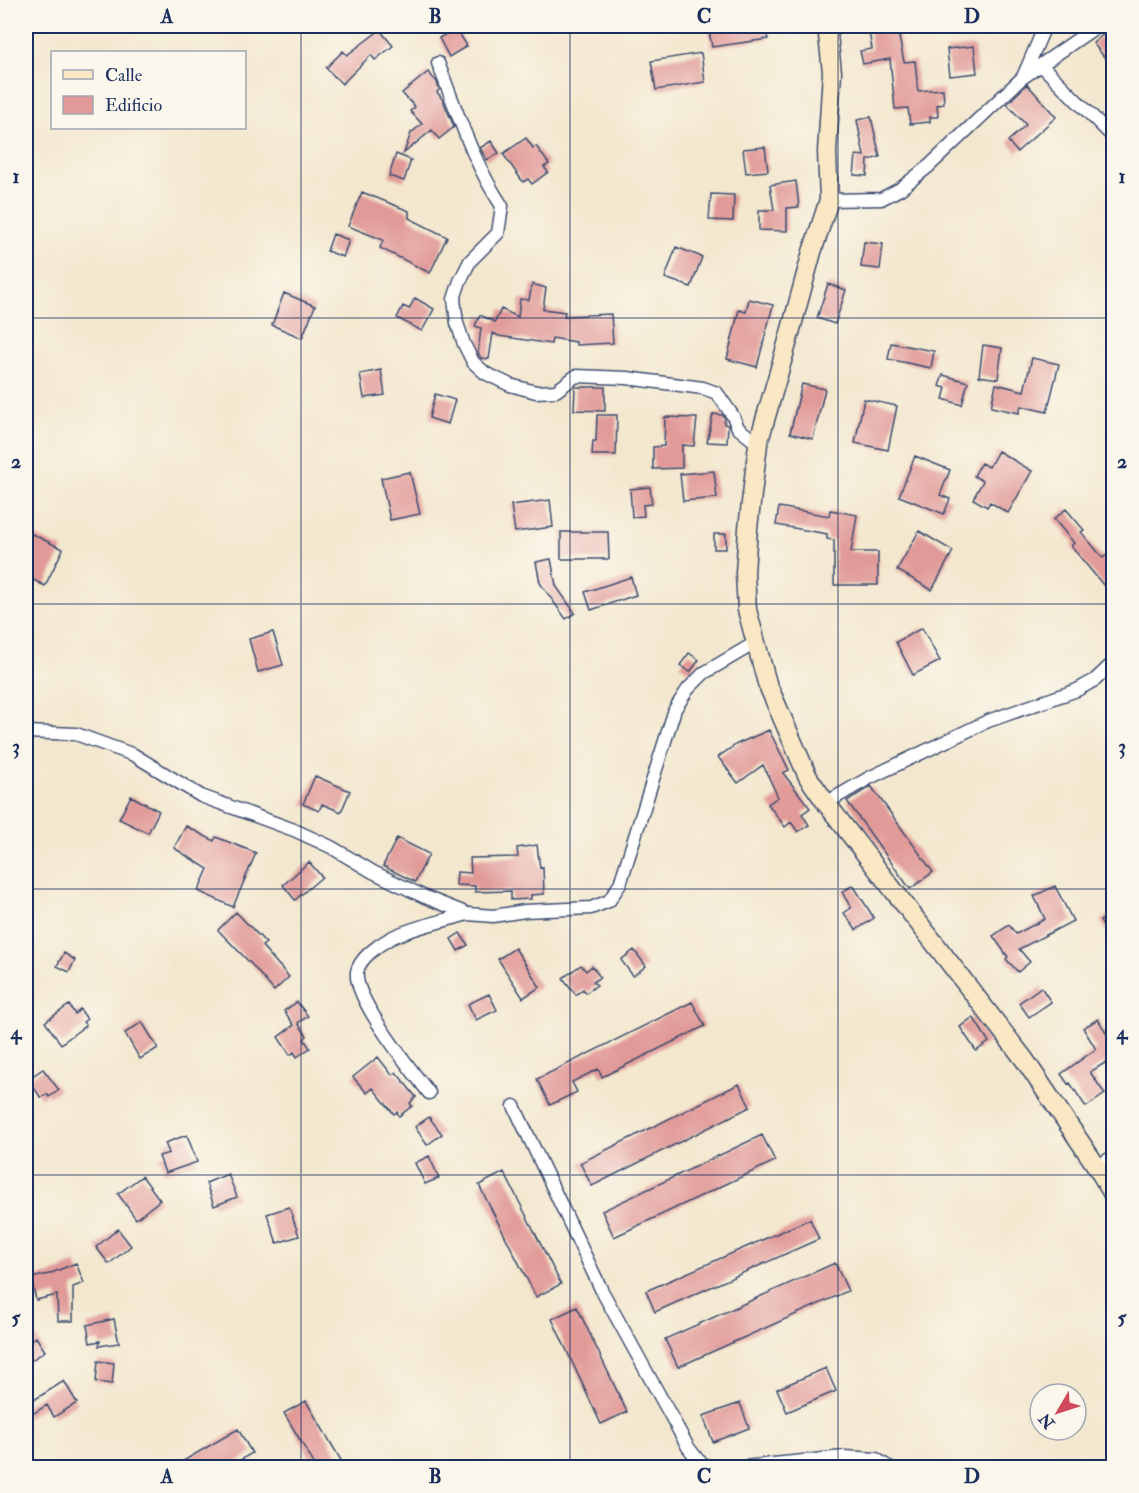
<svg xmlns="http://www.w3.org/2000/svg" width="1139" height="1493" viewBox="0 0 1139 1493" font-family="'IM FELL Double Pica',serif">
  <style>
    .building { fill: #e19a98 }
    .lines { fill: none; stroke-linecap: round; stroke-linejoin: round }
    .street-casing { stroke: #3b4b6f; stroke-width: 15 }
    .secondary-casing { stroke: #3b4b6f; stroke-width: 21 }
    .street { stroke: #fff; stroke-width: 12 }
    .secondary { stroke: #fae7c3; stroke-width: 18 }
    .grid { fill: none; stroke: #1b2f5e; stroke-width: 1.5; stroke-opacity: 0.55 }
    .neatline { fill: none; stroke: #1b2f5e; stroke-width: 2 }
    .grid-label { font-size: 20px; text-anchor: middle; font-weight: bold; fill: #1b2f5e }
  </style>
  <rect width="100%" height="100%" fill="#fbf7ec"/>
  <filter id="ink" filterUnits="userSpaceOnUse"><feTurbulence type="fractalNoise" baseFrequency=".0167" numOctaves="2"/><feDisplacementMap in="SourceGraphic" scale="12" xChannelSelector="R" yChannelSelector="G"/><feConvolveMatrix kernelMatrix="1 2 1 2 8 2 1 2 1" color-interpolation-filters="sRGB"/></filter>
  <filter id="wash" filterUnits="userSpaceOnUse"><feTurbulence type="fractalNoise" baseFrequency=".008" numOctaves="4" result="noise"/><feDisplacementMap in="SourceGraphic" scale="24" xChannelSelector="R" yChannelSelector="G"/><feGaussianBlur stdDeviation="1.35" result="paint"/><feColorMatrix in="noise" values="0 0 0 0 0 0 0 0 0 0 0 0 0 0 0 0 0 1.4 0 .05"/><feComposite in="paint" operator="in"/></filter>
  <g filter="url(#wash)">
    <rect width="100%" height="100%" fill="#f3e7ce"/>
    <g id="blocks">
      <path class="building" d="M708,26H765L768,39L712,47Z
        M1113,26V68L1093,43Z
        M897,27L904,62L915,61L918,91L943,89L944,104L937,105L938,117H930V122L910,124L908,108L895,109L890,59L863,64L860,51L872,49L869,32Z
        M456,28L467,46L449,57L439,38Z
        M380,30L393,46L375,60L371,55L342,84L326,68L343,51L347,55Z
        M974,46L977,73L950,76L947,49Z
        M701,53L705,82L656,90L651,61Z
        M428,72L437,82L439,90L437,92L443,100L454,127L439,139L432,130L404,153L411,133L422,124L410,111L415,107L402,93Z
        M1027,84L1056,117L1017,152L1008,141L1026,125L1007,104Z
        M871,117L880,157L868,160L867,176L854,175L856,155L864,156L857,120Z
        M526,138L533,148L536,146L549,164L544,167L548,172L532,184L528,179L523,182L503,154Z
        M491,141L499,153L487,160L480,148Z
        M765,147L768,171L746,173L743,149Z
        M396,154L411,160L404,181L389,176Z
        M796,181L799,207L787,208V231L759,230V210H774L770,185Z
        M362,192L409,211V218L447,237L430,273L380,248L383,240L348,226Z
        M711,194L734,195L733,221L709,220Z
        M333,234L349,240L343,257L327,251Z
        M864,242L883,244L880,269L861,267Z
        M676,247L702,257L691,287L665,278Z
        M532,284L546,288L543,309L565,312L564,316L611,314L613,343L576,345V342L552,338L551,344L499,336L493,333L489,359L481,358L478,353L481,328L475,326L480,315L495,322L501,309L518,317L520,299L529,300Z
        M828,284L846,290L835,324L817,318Z
        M284,293L315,306L302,338L272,325Z
        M415,298L434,309L422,331L397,318L403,306L409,309Z
        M749,299L773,305L757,367L727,359L739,310L746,312Z
        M891,343L934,351L931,368L888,359Z
        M983,345L1002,348L998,379L979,376Z
        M1032,358L1059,364L1047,412L1021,406L1019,413L991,407L996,384L1024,391Z
        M381,370L385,395L364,398L360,374Z
        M943,375L968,382L962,405L943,399L946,388L939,386Z
        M802,384L825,389L813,439L790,433Z
        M575,387H605V411L574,410Z
        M435,394L455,400L448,424L429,418Z
        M864,399L897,406L888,450L855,443Z
        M713,414L722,415L725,418L724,424L728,425L727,443L707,442Z
        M597,415H617L616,455H592L593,441H596Z
        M665,417L697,418L694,446L682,445V468L653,469V447L664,446Z
        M998,451L1032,471L1008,513L990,502L987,507L973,499L983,481L974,476L981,463L989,467Z
        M915,456L950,470L940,495L950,499L944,514L899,496Z
        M714,471L717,498L683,501L680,474Z
        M410,472L420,514L390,520L381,478Z
        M650,487L652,504L643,505L644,516L632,517L630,489Z
        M550,500L553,527L515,532L511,505Z
        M779,507L829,516L830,510L857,515L851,552H878V585H834V540L827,539V534L776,525Z
        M1066,509L1084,530L1081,532L1103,558L1113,549V597L1071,546L1074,543L1054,519Z
        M919,531L953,551L932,590L897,570Z
        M561,532H608L609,559H561Z
        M30,533L63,549L45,586L26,576V543Z
        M714,534H726V549H714Z
        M551,559L556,586L575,613L566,619L540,583L536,562Z
        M631,577L636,595L591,610L585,592Z
        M922,628L940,661L913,675L896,642Z
        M273,632L283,665L258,672L249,639Z
        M689,653L699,660L690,672L680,665Z
        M769,730L789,770L783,773L810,808L802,814L809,825L798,832L791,822L785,827L768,804L778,797L763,765L738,783L718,757L737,744Z
        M315,776L350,791L341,812L322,804L319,811L303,804Z
        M871,786L933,872L910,889L847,801Z
        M131,796L159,811L148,833L119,819Z
        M186,826L214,841L216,837L256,853L233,907L198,891L208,869L174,848Z
        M397,838L429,854L415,882L383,866Z
        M537,845L540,868L543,867L544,894L531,895V899L511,900V891L475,892V886L456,885L457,872L471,873L470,858L518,857L517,848Z
        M309,862L322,877L295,900L283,885Z
        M853,885L874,918L856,930L844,913L851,908L842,892Z
        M1055,886L1073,921L1019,949L1030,962L1018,972L1006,959L1008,957L993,936L1009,925L1016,934L1045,919L1034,896Z
        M236,912L266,943L262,946L289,977L274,991L253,966L218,930Z
        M1113,913V943L1100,921Z
        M460,933L468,945L458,951L451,939Z
        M515,948L540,987L523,998L498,959Z
        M634,950L646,966L633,976L621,960Z
        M64,953L75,960L69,972L57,966Z
        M581,965L586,971L592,966L600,977L593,982L597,985L586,993L583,989L576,995L563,978Z
        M1041,987L1051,1002L1029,1017L1019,1003Z
        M489,994L497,1010L476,1020L468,1004Z
        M297,1002L308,1016L298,1023L307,1036L304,1039L310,1048L297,1057L294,1052L290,1055L278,1037L294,1025L284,1011Z
        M692,1002L705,1026L602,1077L598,1069L572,1082L577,1092L550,1105L537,1079Z
        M69,1005L75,1014L80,1009L87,1019L83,1022L86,1025L61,1044L45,1022Z
        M973,1017L989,1042L976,1051L960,1027Z
        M1098,1019L1113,1045V1058L1090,1072L1105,1094L1086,1107L1070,1083L1068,1084L1061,1074L1096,1049L1083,1028Z
        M142,1022L158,1048L140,1059L125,1033Z
        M378,1057L392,1075L396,1072L416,1097L410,1103L412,1106L399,1116L397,1112L394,1114L373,1088L367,1093L353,1077Z
        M43,1069L59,1090L49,1097L47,1094L41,1098L28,1079Z
        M739,1084L750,1107L592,1186L580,1163Z
        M429,1117L442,1134L427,1145L415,1127Z
        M187,1135L197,1162L165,1173L159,1156L169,1153L165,1143Z
        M762,1135L775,1161L614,1237L602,1211Z
        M429,1156L439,1178L425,1184L415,1163Z
        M504,1172L561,1284L536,1297L479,1185Z
        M228,1174L237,1197L214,1206L206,1183Z
        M142,1176L160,1200L136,1219L118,1194Z
        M289,1207L299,1236L277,1243L267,1214Z
        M810,1219L819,1239L655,1312L646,1291Z
        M118,1229L131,1246L109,1264L96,1247Z
        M76,1263L84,1283L73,1287V1321H58L57,1295L36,1300L31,1278L49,1274Z
        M835,1263L848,1291L678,1367L665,1339Z
        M577,1307L627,1412L601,1424L552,1319Z
        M114,1319L119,1343L99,1346L100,1341L90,1343L87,1325Z
        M36,1337L45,1351L26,1364V1343Z
        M98,1361L114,1363L112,1384L96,1382Z
        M826,1368L836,1391L787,1412L777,1389Z
        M64,1381L77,1403L54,1417L47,1405L26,1418V1405Z
        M306,1401L345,1467H316L284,1413Z
        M740,1403L749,1428L713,1442L703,1416Z
        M238,1429L252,1453L229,1467H173Z"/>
    </g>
  </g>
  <g filter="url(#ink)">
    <use href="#blocks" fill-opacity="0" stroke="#3b4b6f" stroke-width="1.5"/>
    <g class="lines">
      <g class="street-casing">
        <path id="street" d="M438,63C457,111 473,163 502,206L498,233L470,261L460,281L454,299L457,323L464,344L473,362L485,373L510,385L536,392L556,391L576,376L627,378L703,388L717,393L733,416L738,428L758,444
          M1041,65L1114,138
          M1023,77L1045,26
          M829,200L881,199L900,189L929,166L1022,78L1097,26
          M26,732L76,734L134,755L201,796L294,830L331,847L373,872L425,897L468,914L493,916L525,911L591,908L609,901L620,884L675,709L688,689L704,673L755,643
          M826,803L869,778L988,721L1077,690L1095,680L1114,662
          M429,1093C412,1070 353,999 357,972C359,959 378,945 389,939C409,928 444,921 468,914
          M514,1106L602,1291L688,1447L698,1460L709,1468
          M1097,1167L1114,1156
          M734,1468L844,1457L876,1459L890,1468"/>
      </g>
      <g class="secondary-casing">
        <path id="secondary" d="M827,26L832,72L827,152L829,200L812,252L787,344L758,444L748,528L745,573L747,610L767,683L808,777L826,803L1024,1059L1097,1167L1114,1196"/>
      </g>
      <use href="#street" class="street"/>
      <use href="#secondary" class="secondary"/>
    </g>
  </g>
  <path class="grid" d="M301,26V1468M570,26V1468M838,26V1468M26,318H1114M26,604H1114M26,889H1114M26,1175H1114"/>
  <rect width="1139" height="1493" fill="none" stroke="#fbf7ec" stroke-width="66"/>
  <rect x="51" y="51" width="195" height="78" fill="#fbf7ec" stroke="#a1a7b3" stroke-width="1.5"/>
  <rect x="63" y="70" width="30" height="9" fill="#fae7c3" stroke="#a1a7b3" stroke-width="1.5"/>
  <text x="105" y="81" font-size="18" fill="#1b2f5e">Calle</text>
  <rect x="63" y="96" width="30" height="18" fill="#e19a98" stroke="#a1a7b3" stroke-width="1.5"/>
  <text x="105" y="111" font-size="18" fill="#1b2f5e">Edificio</text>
  <g transform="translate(1058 1412) rotate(231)"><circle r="28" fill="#fbf7ec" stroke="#a1a7b3" stroke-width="1.5"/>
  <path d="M0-4.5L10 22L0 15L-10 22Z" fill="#d1495b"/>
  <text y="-9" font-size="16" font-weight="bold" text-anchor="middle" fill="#1b2f5e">N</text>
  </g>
  <rect x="33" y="33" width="1073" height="1427" class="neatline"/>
  <g class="grid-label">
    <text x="167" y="23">A</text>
    <text x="435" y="23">B</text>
    <text x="704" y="23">C</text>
    <text x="972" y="23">D</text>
    <text x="16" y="183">1</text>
    <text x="1122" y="183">1</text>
    <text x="16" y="468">2</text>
    <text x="1122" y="468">2</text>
    <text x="16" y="753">3</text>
    <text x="1122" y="753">3</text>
    <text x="16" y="1039">4</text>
    <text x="1122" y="1039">4</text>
    <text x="16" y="1324">5</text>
    <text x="1122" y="1324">5</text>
    <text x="167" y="1483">A</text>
    <text x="435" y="1483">B</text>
    <text x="704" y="1483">C</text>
    <text x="972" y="1483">D</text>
  </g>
</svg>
